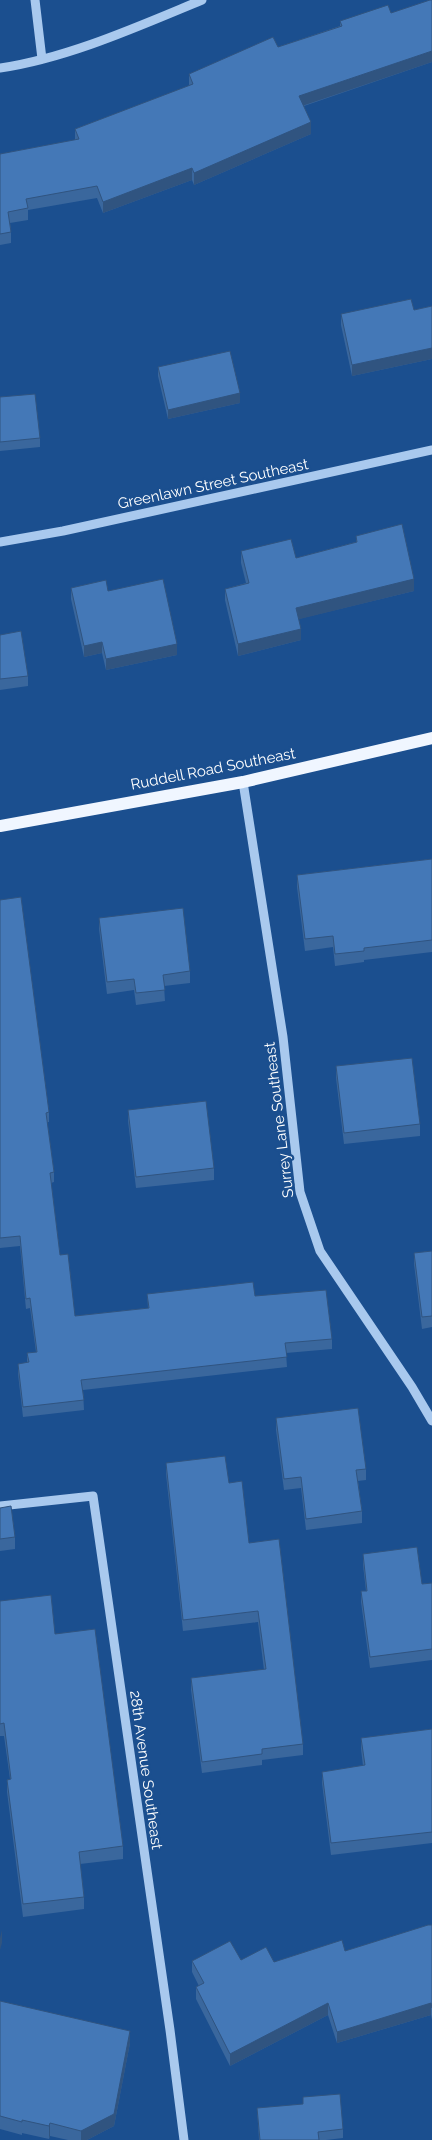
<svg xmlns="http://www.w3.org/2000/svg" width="432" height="2140" viewBox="0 0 432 2140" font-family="Raleway,sans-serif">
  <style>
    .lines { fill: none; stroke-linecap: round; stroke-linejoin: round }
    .minor { stroke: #a9c9ee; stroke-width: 9 }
    .major { stroke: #f0f6ff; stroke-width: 12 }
    .wall { fill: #3a679d }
    .shaded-wall { fill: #305480 }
    .building { fill: #4478b7; stroke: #305480 }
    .labels { text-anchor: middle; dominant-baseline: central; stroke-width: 4.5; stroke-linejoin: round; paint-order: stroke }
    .street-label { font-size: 15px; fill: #fff; stroke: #1b4f8f }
  </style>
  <rect width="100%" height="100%" fill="#1b4f8f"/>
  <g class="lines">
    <path class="minor" d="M35,0L42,59
      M0,68C68,58 139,26 202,0
      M0,542L63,531L432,450
      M243,782L283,1037L300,1192L320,1251L412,1387L432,1421
      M0,1506L93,1496L170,2030L184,2140"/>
    <path class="major" d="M0,826L243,782L432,738"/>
  </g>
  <path class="wall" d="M432,0V62L304,106L311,134L194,185L192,180L103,213L97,198L28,210V220L10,223L11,232V243L0,245V154L75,140V129L189,86V74L278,47L340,26V21L391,13Z
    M432,306V359L352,376L341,325V314L414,310Z
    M158,367L240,403L168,419L158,376Z
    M0,397L40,438V447L0,451Z
    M356,536L414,591L298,619L301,640L238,656L225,600V589L246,583L241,563V551L296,558L356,542Z
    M71,588L108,591L177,655L106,670L102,653L84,657L71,599Z
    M0,635L28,676V686L0,690Z
    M432,859V952L364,960V962L335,966L333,947L305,951L297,887V875Z
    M0,900L49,1112V1122H47L54,1172V1182L51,1183L60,1255L75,1316L148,1308L147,1294L255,1296L332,1339V1349L286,1353L287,1367L83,1390L84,1410L23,1417L18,1374V1364L27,1363V1353L36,1352L30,1308L26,1309L20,1246L0,1248Z
    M99,918L190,971V983L164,986L165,1001L136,1005L134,990L107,994L99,929Z
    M336,1066L420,1124V1136L344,1144L336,1078Z
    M128,1110L214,1168V1180L136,1188L128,1121Z
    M432,1251V1327L422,1329L414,1264V1253Z
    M276,1418L366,1469V1480L358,1481L362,1511V1523L306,1530L301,1488L284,1490L276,1430Z
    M166,1463L229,1483L249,1543L303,1744V1755L262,1760V1765L202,1773L191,1690V1678L264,1670L258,1622L183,1631L166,1474Z
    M0,1508L15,1537V1549L0,1551Z
    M363,1554L422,1584L432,1583V1660L370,1668L361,1602V1591H366L363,1565Z
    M0,1601L55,1634L123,1846V1859L80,1864L84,1897V1909L23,1917L7,1792V1780L10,1779L4,1736H0Z
    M432,1729V1843L331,1855L322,1783V1772L363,1766L361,1749V1738Z
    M432,1925V2020L431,2015L337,2043L328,2015L230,2066L196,1999V1987L199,1986L192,1972V1961L241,1960L274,1962L345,1951Z
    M0,2001L130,2043L114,2126L87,2140H68L50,2136L49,2139L22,2133V2135L0,2129Z
    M257,2108L343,2129V2138L326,2140H259Z"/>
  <path class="shaded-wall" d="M432,51V62L299,107V96Z
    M311,122V134L194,185V173Z
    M192,168V180L103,213V202Z
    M432,348V359L352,376V365Z
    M240,393V403L168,419V410Z
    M414,579V591L296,620V608Z
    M301,629V640L238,656V644Z
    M102,642V653L84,657V646Z
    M177,644V655L106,670V659Z
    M2,1930V1943L0,1950V1938Z
    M328,2003V2015L230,2066V2054Z
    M431,2003V2015L337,2043V2032Z
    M130,2031V2043L114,2126L87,2140H81V2131Z
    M50,2123V2136L49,2139V2126Z"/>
  <path class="building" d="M430,0H432V51L299,96L311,122L194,173L192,168L103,202L97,186L26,199L28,208L8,212L11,232L0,234V154L79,139L75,129L193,84L189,74L273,37L278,47L342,26L340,21L388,5L391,13Z
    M411,299L414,310L432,306V348L352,365L341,314Z
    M230,351L240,393L168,410L158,367Z
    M35,394L40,438L0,442V397Z
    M402,524L414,579L296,608L301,629L238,644L225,589L249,583L241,551L291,539L296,558L357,542L356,536Z
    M163,579L177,644L106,659L102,642L84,646L71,588L106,580L108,591Z
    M21,631L28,676L0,679V635Z
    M432,859V940L364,948V951L335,954L333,936L305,939L297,875Z
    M21,897L49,1112L46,1113L54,1172L50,1173L60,1255L68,1254L75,1316L149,1308L147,1294L253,1282L255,1296L326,1290L332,1339L285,1343L287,1357L81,1380L84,1400L23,1407L18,1364L29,1362L27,1353L37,1352L30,1298L26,1299L20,1236L0,1238V900Z
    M183,908L190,971L163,975L165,990L136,993L134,979L107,982L99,918Z
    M412,1058L420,1124L344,1133L336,1066Z
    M206,1101L214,1168L136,1177L128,1110Z
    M432,1251V1316L422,1317L414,1253Z
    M358,1408L366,1469L356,1470L362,1511L306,1519L301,1477L284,1479L276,1418Z
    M225,1456L229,1483L242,1481L249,1543L279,1539L303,1744L262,1749V1754L202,1762L191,1678L266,1669L258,1611L183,1620L166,1463Z
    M11,1506L15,1537L0,1539V1508Z
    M417,1547L422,1584L432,1583V1649L370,1657L361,1591H367L363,1554Z
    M51,1595L55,1634L95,1629L123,1846L79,1852L84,1897L23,1904L7,1780L11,1779L4,1723L0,1724V1601Z
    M432,1729V1832L331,1843L322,1772L365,1765L361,1738Z
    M428,1925H432V2008L431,2003L337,2032L328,2003L230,2054L196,1987L204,1983L192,1961L230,1941L241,1960L266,1947L274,1962L342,1940L345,1951Z
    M0,2001L130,2031L114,2114L81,2131L50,2123L49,2126L22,2120V2122L0,2116Z
    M340,2094L343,2129L318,2132L319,2140H260L257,2108L303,2104V2097Z"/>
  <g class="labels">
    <g class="street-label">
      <text transform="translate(213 484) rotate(-12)">Greenlawn Street Southeast</text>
      <text transform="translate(213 769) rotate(-11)">Ruddell Road Southeast</text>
      <text transform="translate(279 1120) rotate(-97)">Surrey Lane Southeast</text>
      <text transform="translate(146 1770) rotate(82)">28th Avenue Southeast</text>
    </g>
  </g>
</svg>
